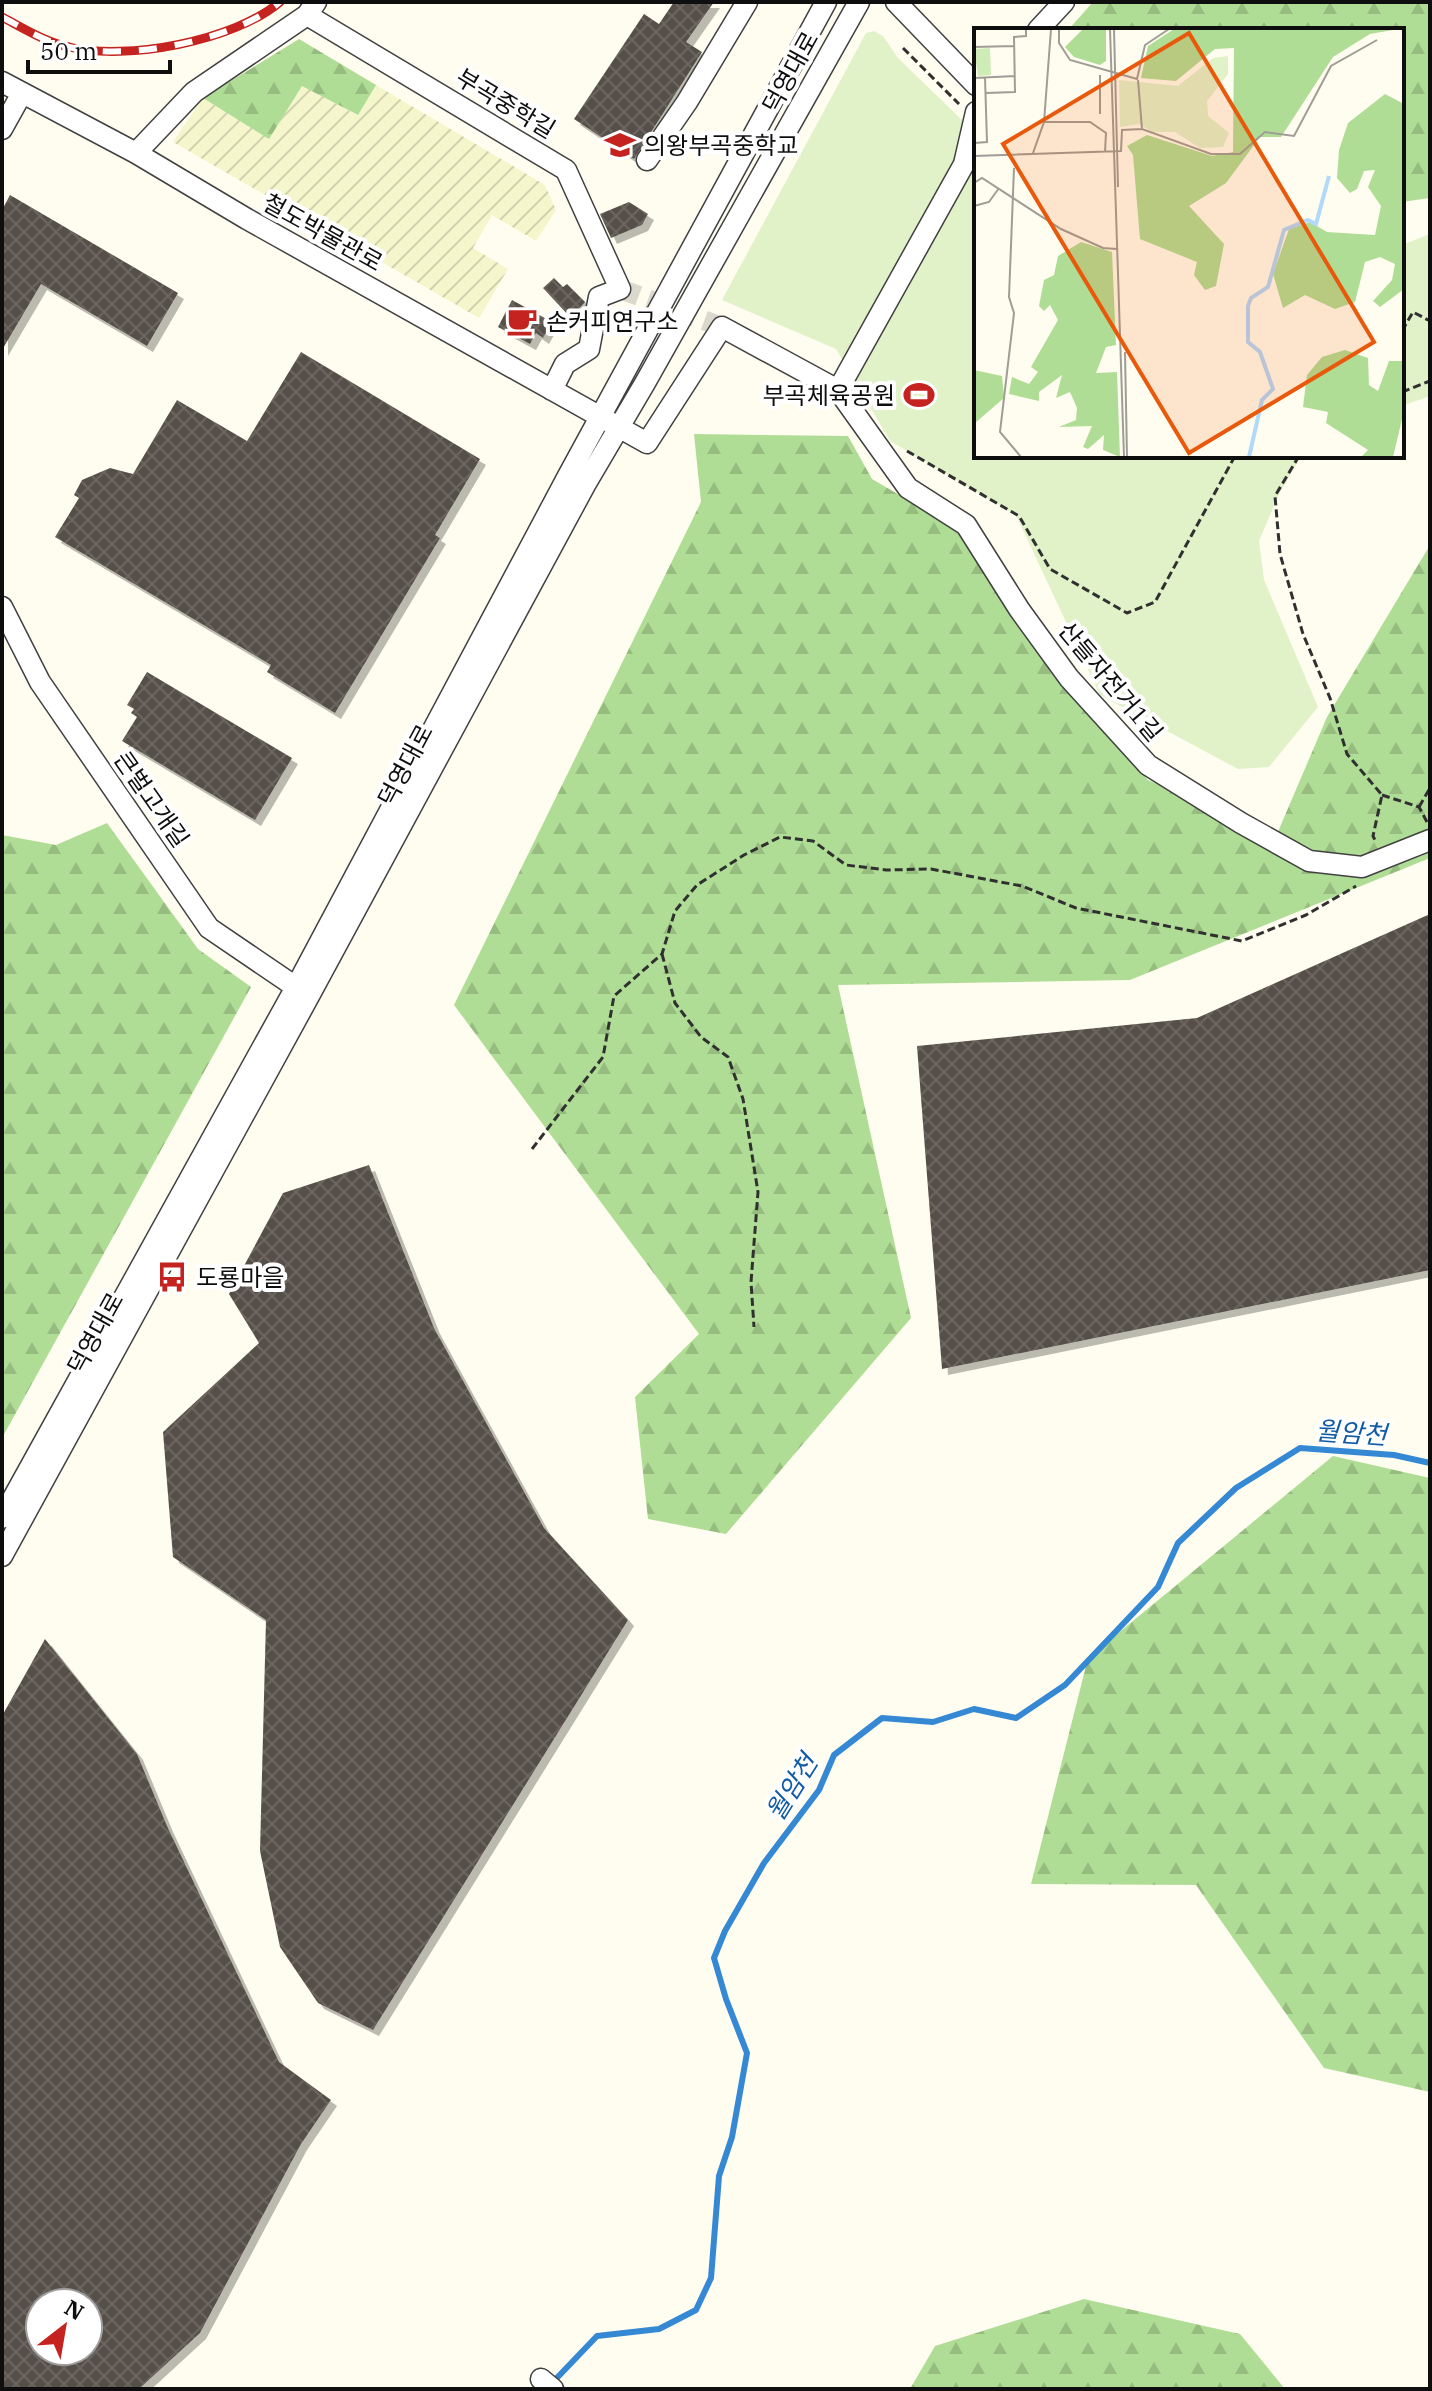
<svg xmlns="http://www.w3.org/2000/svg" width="1432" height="2391" viewBox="0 0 1432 2391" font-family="'IBM Plex Serif','Noto Sans KR',serif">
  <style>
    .farmland { fill: url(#farmland-furrows) }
    .forest { fill: url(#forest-firs) }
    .pitch { fill: #e1f2c9 }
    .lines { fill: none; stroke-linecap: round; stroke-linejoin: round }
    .stream { stroke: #3488d4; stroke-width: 6 }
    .building { fill: url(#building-cross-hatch); fill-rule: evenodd; filter: url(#shadow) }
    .minor-tunnel { stroke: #dbd9cd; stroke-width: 20; stroke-dasharray: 20 10; stroke-linecap: butt }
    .minor-casing { stroke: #414141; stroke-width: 23 }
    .path { stroke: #303030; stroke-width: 3; stroke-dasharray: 8 4; stroke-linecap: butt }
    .minor { stroke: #fff; stroke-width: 20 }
    .rail-casing { stroke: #c5231f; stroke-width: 9 }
    .rail { stroke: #fff; stroke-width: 6; stroke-dasharray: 18; stroke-linecap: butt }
    .labels { text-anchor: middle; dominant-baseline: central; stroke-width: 8; stroke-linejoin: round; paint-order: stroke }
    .street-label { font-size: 24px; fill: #0e0e0e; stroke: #fff }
    .poi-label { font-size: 24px; fill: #0e0e0e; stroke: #fff; text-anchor: start }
    .water-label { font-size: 26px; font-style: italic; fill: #115aa6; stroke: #fff }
    .inset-river { fill: none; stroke: #b1d9f9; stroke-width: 4 }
    .inset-road { fill: none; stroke: #9f9d95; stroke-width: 2 }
    .view { fill: #e8590c; fill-opacity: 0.15; stroke: #e8590c; stroke-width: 4 }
    .inset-edge { fill: none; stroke: #0e0e0e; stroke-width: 4 }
  </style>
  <defs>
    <pattern id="farmland-furrows" width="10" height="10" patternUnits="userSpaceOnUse" patternTransform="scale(2)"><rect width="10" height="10" fill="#f6f6cd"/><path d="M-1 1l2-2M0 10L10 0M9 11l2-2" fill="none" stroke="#d2d2af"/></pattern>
    <pattern id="forest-firs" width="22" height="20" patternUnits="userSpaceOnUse" patternTransform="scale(2)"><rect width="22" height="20" fill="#b0dd95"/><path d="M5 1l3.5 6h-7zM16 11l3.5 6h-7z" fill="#96bc7f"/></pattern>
    <pattern id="building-cross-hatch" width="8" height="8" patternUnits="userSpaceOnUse" patternTransform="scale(2)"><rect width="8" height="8" fill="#57504a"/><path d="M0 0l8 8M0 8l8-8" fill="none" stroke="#6a6560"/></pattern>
    <filter id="shadow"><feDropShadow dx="6" dy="6" stdDeviation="0" flood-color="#0004"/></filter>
  </defs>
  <rect width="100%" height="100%" fill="#fffdef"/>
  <path class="farmland" d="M302,85L357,115L376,85L545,185L556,210L536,241L492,215L473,248L508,269L479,318L173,142L203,98L269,138Z"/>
  <path class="forest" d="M1093,2H1430V198L1402,202V30H1068Z
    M299,39L376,85L358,115L302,86L269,139L203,98Z
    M694,434L848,436L872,479L961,531L1055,678L1148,780L1277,834L1327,717L1430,545V858L1130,980L838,985L911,1318L726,1534L648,1519L635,1397L699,1334L454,1005L701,502Z
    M107,823L198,949L251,987L2,1438V835L56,845Z
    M1333,1456L1430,1478V2092L1324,2068L1196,1885L1031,1884L1088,1658Z
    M1084,2299L1240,2334L1285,2389H910L935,2346Z"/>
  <path class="pitch" d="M874,31L883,36L898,58L963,121L976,125V456H1301L1279,494L1259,541L1264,580L1318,707L1269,767L1238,769L1100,695L1016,515L890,441L836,349L722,300L866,33Z
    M1430,234V396L1402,406V245Z"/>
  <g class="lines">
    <path class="stream" d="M553,2382L597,2336L659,2329L696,2310L711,2278L719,2176L732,2137L747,2053L726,1999L714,1958L725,1931L764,1863L819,1790L834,1755L882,1718L933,1722L974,1709L1016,1718L1065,1685L1158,1587L1178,1543L1236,1488L1300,1448L1394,1455L1430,1463"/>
  </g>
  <path class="building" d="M674,2H714L686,42L702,52L634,159L574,119L644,14L659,24Z
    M10,195L178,293L147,346L41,284L2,350V210Z
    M629,202L648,214L642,225L611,238L600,214Z
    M554,278L563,287L567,284L585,302L571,318L543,288Z
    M512,300L552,322L543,338L536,333L530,344L498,327Z
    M301,352L480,459L435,535L440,538L335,713L267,672L271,665L55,537L79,498L74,495L82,480L110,468L133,474L177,400L247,441Z
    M147,672L292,758L255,820L122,741L137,717L131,713L134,709L127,705Z
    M1430,914V1270L942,1369L917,1046L1197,1018Z
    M369,1165L434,1328L544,1528L628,1620L373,2030L318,2003L280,1947L260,1851L266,1620L173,1557L163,1432L259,1343L229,1294L283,1193Z
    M45,1639L137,1754L167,1826L279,2062L331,2100L301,2144L200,2333L139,2389H2V1716ZM40,2303H88V2351H40Z"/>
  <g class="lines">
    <path class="minor-tunnel" d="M620,289L722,327"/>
    <g class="minor-casing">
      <path id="minor" d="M896,2L976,85
        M307,15L566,170L620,289L599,297L589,349L565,364L552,390
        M1038,30L1064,2
        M2,82L136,153L247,219L647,443L722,327L838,390L908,488L966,525L1019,609L1069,678L1148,765L1241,823L1309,861L1362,867L1430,840
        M2,129L22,93
        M136,153L194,92L307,15L316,2
        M647,160L687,102L747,2
        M838,390L964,164L976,112
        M2,607L40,682L209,928L306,994
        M2,1518L296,987L568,476L826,2
        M2,1556L309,996L585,485L645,383L859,2
        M541,2379L553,2389"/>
    </g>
    <path class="path" d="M903,48L959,104
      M1402,331L1413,312L1430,321
      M1402,392L1430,381
      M907,451L1019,516L1050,569L1127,613L1155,602L1235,456
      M1299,456L1275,496L1280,554L1303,634L1330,698L1347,754L1382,795L1373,836L1375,840
      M1382,795L1419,807L1427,822
      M1419,807L1430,788
      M662,954L675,1003L701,1037L728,1057L743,1099L758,1192L751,1282L754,1327
      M532,1149L603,1057L614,996L662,954L675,911L697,885L744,855L780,837L813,841L846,865L886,870L931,869L1022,886L1076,908L1242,941L1306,915L1356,886"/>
    <use href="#minor" class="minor"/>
    <g class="rail-casing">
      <path id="rail" d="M2,17C23,28 45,42 69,47C127,61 234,41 280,2"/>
    </g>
    <use href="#rail" class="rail"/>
  </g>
  <defs>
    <g id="school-bare" transform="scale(2.4)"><path d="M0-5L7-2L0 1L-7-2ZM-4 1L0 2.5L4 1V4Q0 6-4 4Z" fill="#c5231f" stroke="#fff" stroke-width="2.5" paint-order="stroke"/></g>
    <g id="cafe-bare" transform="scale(2.4)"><path d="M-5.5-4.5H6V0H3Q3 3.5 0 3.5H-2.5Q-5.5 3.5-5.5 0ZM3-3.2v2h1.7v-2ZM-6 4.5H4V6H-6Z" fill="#c5231f" stroke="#fff" stroke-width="2.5" paint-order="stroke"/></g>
    <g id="stadium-bare" transform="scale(2.4)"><path d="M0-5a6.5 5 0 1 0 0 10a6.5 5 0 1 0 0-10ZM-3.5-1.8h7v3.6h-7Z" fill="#c5231f" stroke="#fff" stroke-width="2.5" paint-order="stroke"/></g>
    <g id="bus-bare" transform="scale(2.4)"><path d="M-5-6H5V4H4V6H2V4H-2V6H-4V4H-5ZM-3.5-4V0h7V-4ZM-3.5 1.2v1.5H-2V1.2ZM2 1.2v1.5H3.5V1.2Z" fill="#c5231f" stroke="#fff" stroke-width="2.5" paint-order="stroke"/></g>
  </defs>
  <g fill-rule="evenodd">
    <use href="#school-bare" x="620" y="145"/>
    <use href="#cafe-bare" x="522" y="321"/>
    <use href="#stadium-bare" x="919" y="395"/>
    <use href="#bus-bare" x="172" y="1277"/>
  </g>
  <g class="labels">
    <g class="street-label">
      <text transform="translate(790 72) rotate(-61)">덕영대로</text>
      <text transform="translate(506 103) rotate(31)">부곡중학길</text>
      <text transform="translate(323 232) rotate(29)">철도박물관로</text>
      <text transform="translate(1111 681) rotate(50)">산들자전거1길</text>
      <text transform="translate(405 765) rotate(-62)">덕영대로</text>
      <text transform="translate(152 799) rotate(55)">큰벌고개길</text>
      <text transform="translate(95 1333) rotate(-61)">덕영대로</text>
    </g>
    <g class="poi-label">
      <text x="644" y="145">의왕부곡중학교</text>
      <text x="546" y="321">손커피연구소</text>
      <text x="895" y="395" text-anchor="end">부곡체육공원</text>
      <text x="196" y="1277">도룡마을</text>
    </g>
    <g class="water-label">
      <text transform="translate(1351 1432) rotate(4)">월암천</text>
      <text transform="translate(791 1787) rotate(-58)">월암천</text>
    </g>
  </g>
  <g transform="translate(974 28)">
    <rect width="430" height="430" fill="#fffdef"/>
    <path d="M109,1H132V33L126,37L100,29L91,19ZM200,1H425L396,6L359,29L307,109H286L252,155L215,178L250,216L242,258L231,262L220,247L223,234L166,211L159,127L153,118L173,107L238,128L259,124L260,20L241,21L202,53L167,50L174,18ZM411,66L430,76V261L406,279L399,273L418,252L421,236L406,229L391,234L381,274L361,281L331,267L309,280L299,246L315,201L336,194L353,204L401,207L407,178L394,159L401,142L390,143L383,161L376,165L363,150L365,122L374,95ZM107,214L138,224L142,317L132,319L122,345L143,344L146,429L129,422L130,407L114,421L109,419L118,398L85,399L102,392L103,380L96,364L82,370L88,347L65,364V373L35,366L38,349L55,356L64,344L57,339L84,292L76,277L70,283L65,278L70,252L80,247L84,228ZM371,322L394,330L395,357L404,363L415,333H430V383L419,429L388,428L394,422L352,395L354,384L329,379L333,347L348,329ZM0,342L28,348L30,370L1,395Z" fill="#b0dd95"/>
    <path d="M16,20L17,47L4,48L0,21Z" fill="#ceecb6"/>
    <path d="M254,28V46L233,73L234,88L255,105L249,119L226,120L201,104H179L165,96L146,99L145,52L204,58L239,30Z" fill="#e1f2c9"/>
    <path class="inset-river" d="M275,429L288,372L299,361L286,324L274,314V278L277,270L294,259L310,202L334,192L342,196L355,148"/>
    <path class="inset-road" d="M85,1V15L96,32L163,51L171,17L195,1M136,1L150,429M140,1L144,159M0,19L40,18M0,50L41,48M164,52L168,101M12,65L41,64L40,9L52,8V1M126,86V47M70,94H116L132,105L131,124M0,115L13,114L11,50M59,125L70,94L77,1M0,128L147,123L148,102L168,101L237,126H266L291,104L320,108L357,38L403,12M40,140L35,269L40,285L26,404L47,429M0,155L8,150L87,201L129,220L143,221M0,178L15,174L25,160M151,324L153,429"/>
    <path class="view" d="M215,5L400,314L215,425L29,116Z"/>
    <rect width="430" height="430" class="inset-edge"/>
  </g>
  <rect width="1432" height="2391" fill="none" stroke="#0e0e0e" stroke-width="8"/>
  <g transform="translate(64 2327) rotate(31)"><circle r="38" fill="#ffffff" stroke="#9f9f9f" stroke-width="2"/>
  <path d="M0-6L14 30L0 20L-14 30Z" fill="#c5231f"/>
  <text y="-12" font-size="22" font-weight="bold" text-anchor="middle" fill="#0e0e0e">N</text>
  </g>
  <path d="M28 60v12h142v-12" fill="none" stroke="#0e0e0e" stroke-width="4"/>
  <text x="40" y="60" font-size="24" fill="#0e0e0e" stroke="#ffffff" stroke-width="6" paint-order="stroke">50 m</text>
</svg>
